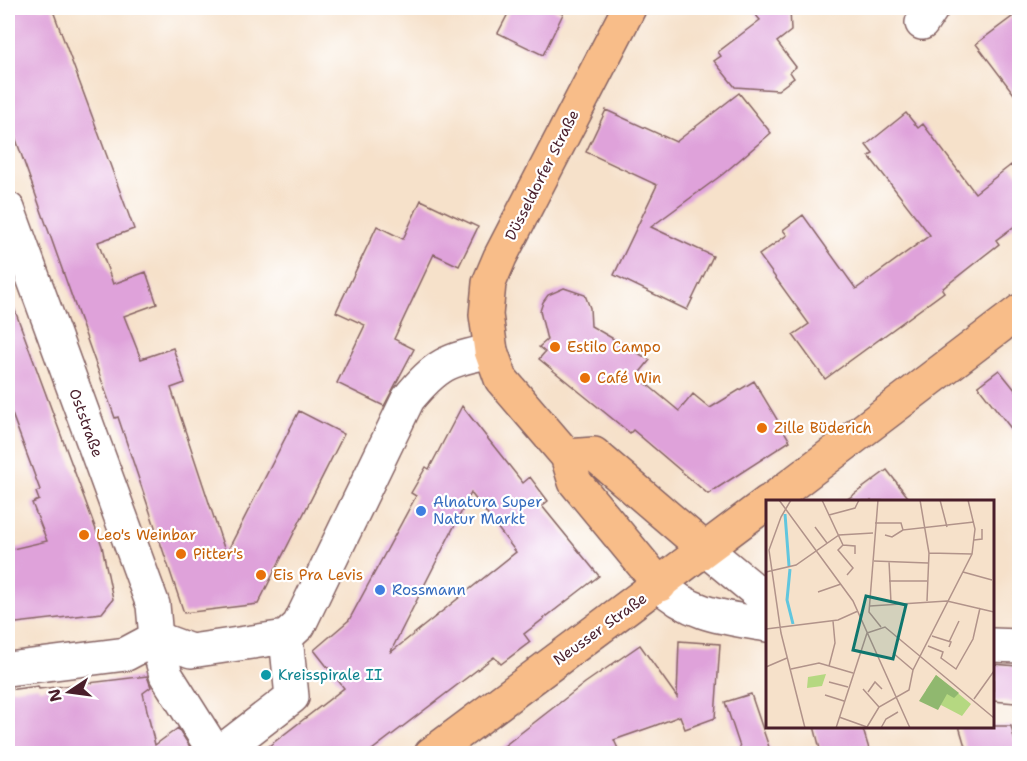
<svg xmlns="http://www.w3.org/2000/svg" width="1027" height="761" viewBox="0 0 1027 761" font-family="'Shantell Sans',sans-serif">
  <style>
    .building { fill: #dfa2da; fill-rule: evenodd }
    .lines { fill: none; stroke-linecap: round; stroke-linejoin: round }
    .minor-casing { stroke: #866363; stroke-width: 36 }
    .major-casing { stroke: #866363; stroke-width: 36 }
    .minor { stroke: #fff; stroke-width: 33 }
    .major { stroke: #f8bd89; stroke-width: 33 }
    .food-dot { fill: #e8710a; stroke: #fff; stroke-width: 2 }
    .shop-dot { fill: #3f7fe0; stroke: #fff; stroke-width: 2 }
    .culture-dot { fill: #0f9aa8; stroke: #fff; stroke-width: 2 }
    .labels { text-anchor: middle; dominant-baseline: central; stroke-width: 4.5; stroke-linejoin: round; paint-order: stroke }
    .street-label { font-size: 15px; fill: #4a1f2b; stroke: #fff }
    .food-label { font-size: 15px; fill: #c56008; stroke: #fff; text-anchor: start }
    .shop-label { font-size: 15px; fill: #366cbe; stroke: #fff; text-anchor: start }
    .culture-label { font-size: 15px; fill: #0d838f; stroke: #fff; text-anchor: start }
    .inset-river { fill: none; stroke: #61c6de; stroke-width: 3 }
    .inset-road { fill: none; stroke: #b1938a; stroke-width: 1.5 }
    .view { fill: #0f766e; fill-opacity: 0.15; stroke: #0f766e; stroke-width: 3 }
    .inset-edge { fill: none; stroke: #4a1f2b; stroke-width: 3 }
  </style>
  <rect width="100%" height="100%" fill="#fff"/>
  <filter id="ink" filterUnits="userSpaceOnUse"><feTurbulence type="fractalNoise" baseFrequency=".0167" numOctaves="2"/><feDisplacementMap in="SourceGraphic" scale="12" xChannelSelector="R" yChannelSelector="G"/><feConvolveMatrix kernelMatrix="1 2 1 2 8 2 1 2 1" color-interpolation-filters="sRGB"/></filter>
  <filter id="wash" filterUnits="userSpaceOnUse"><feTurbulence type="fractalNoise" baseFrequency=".008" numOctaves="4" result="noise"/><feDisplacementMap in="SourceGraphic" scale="24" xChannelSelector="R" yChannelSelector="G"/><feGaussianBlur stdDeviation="1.35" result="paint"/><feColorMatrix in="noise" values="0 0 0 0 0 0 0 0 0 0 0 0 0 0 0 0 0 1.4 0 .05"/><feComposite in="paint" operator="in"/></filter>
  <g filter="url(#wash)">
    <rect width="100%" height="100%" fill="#f6e1ca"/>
    <g id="blocks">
      <path class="building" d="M8,8H52L134,229L98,242L113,284L146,272L157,304L124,316L141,359L173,348L185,383L171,388L226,554L299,411L344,434L258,604L184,613L118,417L115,418L8,117Z
        M511,8H549L563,14L543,55L498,33Z
        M750,8H790L791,31L777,42L796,67L790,72L794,78L778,90L735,87L714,61L721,56L718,52L760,20Z
        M1020,11V102L976,44Z
        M739,93L771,133L723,174L651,227L713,256L687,310L614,275L657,185L586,152L606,110L676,142Z
        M906,113L918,128L923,124L975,193L1011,165L1020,177V222L996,240L999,244L942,289L944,292L825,379L793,335L809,324L759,255L787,235L783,230L803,215L856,289L930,235L869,156L873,154L866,145Z
        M421,200L478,227L459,266L434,254L394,339L414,349L384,406L337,383L365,325L336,312L377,226L403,239Z
        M564,288L585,295L590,308L591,326L650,360L637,376L679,411L693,394L710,408L754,381L790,441L708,494L633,430L630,433L539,359L545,352L539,347L547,340L540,311L543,302L548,295Z
        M10,297L102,546L113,599L102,613L8,624V550L47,541L32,503L39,500L36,492L40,490L8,403V298Z
        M999,370L1020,396V440L978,386Z
        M462,406L523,483L530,477L548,501L542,506L599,576L524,634L530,642L501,664L494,657L368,753H260L344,688L314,650L349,620L416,496L411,493L426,467L429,469ZM471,493L516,552L390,653Z
        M887,470L911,501H845Z
        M679,641L720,644L715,718L685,729L680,716L654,726L614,740L620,753H495L585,683L640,645L677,697Z
        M993,664L1017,666L1015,703L993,701Z
        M147,676L151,687L143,693L155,745L178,728L194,753H8V690L38,686L39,689Z
        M751,694L771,753H742L725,702Z
        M814,726H862L869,749L855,753H821Z
        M959,726H1011L1018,753H967Z"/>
    </g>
  </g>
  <g filter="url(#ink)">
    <use href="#blocks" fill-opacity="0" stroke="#866363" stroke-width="1.5"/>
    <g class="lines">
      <g class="minor-casing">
        <path id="minor" d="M922,23L932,8
          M8,209L153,605L156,638L166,675L216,754
          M705,549L768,601
          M660,585C689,615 728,618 768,625
          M156,638L191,651L286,637L299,625L408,399C437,364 447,360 491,351
          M992,645L1020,646
          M8,669L126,654L156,638
          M218,754L292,697L286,637"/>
      </g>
      <g class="major-casing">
        <path id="major" d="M629,8L500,257L489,283L486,315L491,351L501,379L567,456L575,482L660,585
          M567,456L594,454L705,549
          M769,502L1020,311
          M431,754L768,502"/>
      </g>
      <use href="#minor" class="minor"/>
      <use href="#major" class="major"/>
    </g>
  </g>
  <g class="food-dot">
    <circle cx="555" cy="347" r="6"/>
    <circle cx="585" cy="378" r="6"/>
    <circle cx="762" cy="428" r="6"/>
    <circle cx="84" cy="535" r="6"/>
    <circle cx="181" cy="554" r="6"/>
    <circle cx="261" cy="575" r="6"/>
  </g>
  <g class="shop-dot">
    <circle cx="421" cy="511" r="6"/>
    <circle cx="380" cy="590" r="6"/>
  </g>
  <circle class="culture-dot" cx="266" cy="675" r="6"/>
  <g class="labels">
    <g class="street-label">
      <text transform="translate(542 175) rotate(-63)">Düsseldorfer Straße</text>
      <text transform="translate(86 423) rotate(70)">Oststraße</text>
      <text transform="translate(600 629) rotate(-36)">Neusser Straße</text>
    </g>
    <g class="food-label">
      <text x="567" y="347">Estilo Campo</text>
      <text x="597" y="378">Café Win</text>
      <text x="774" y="428">Zille Büderich</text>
      <text x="96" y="535">Leo's Weinbar</text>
      <text x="193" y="554">Pitter's</text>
      <text x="273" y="575">Eis Pra Levis</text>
    </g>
    <g class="shop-label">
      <text x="433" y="502">Alnatura Super<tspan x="433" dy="17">Natur Markt</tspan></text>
      <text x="392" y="590">Rossmann</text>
    </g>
    <g class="culture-label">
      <text x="278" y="675">Kreisspirale II</text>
    </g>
  </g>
  <g transform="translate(766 500)">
    <rect width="228" height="228" fill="#f6e1ca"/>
    <path d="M60,174L56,186L41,188L42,177ZM170,175L205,204L196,216L175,205L176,198L160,190Z" fill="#b5d881"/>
    <path d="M170,175L193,193L188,198L181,194L172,210L153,201Z" fill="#90b86f"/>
    <path class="inset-river" d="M19,14L23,66M24,69L21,100L27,124"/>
    <path class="inset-road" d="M13,0L87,101L144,228M25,0L15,17L3,50L15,133L39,228M56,0L77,45L89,46V54M112,0L103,112L115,127M154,0L163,53L161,101M174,0L181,27M63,15L89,8L93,0M109,23H135L137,30L208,22M49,27L61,43M119,35L126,37L137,30M208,40L216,39V29M77,45L72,50L87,68L81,75M163,53L206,54M108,61L162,63M123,61L125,103M0,72L30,65L73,35L107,33M197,72L226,80M123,81H161M52,92L75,84M104,106L181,101L228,112M0,129L72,120L92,111M101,133L119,127L228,218M166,136L185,142L183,147M183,142L193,121M162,146L177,152L175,158L190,169L207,139L214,108M127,153L147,170M63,166L69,143L67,121M0,167L21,158M25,169L53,163L87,173M63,182L82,187M97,189L113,207M102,192L109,182L116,189M59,195L78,201M208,199L228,171M73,217L101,227L113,207L143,190L147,170L206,54L209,29L202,0M70,228L101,133M115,228L120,219L132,212"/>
    <path class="view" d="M100,96L140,105L127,159L87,150Z"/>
    <rect width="228" height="228" class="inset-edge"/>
  </g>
  <rect width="1027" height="761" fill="none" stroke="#fff" stroke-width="30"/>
  <g transform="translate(69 692) rotate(257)" stroke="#ffffff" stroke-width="4.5" paint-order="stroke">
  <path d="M0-4.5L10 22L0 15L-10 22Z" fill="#4a1f2b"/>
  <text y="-9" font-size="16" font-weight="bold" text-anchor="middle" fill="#4a1f2b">N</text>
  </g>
</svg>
